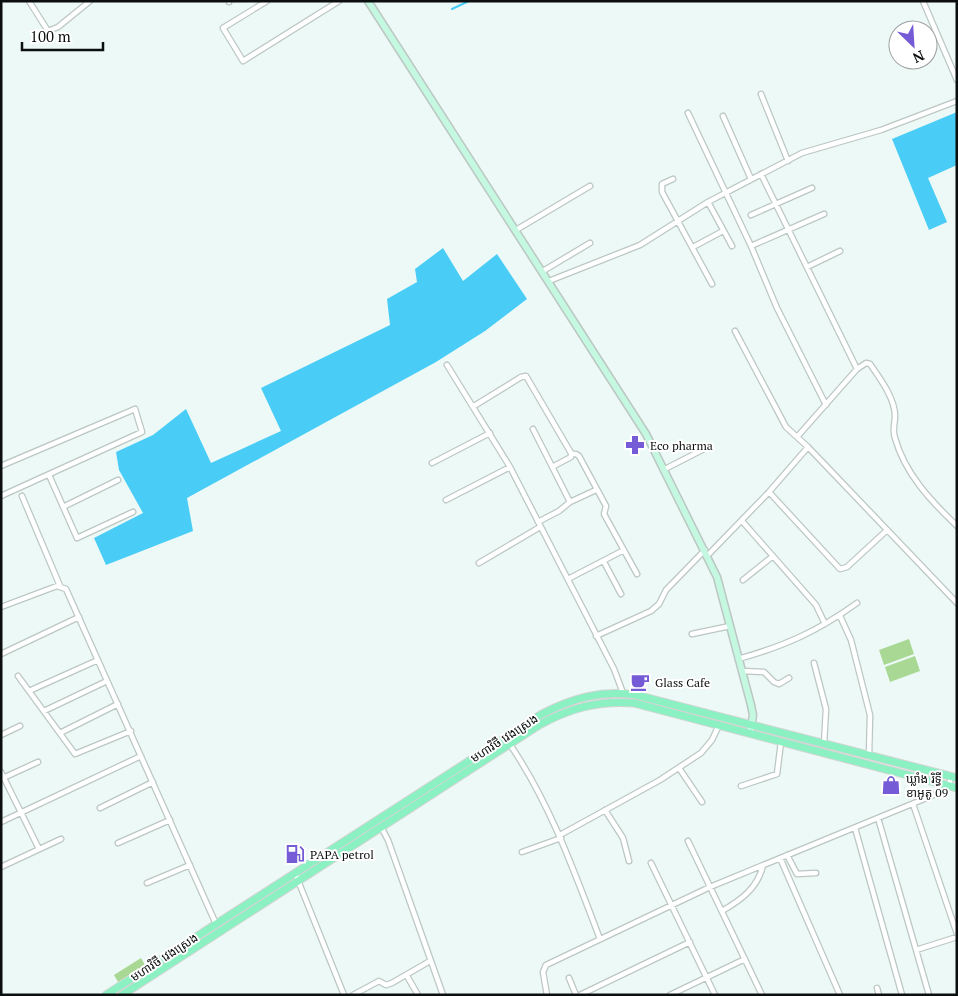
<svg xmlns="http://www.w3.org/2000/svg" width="958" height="996" viewBox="0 0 958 996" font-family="'PT Serif','Noto Sans Khmer',serif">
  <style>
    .green { fill: #a8d893 }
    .water { fill: #49cdf7 }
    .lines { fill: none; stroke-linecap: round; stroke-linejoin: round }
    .stream { stroke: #49cdf7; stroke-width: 2 }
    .street-casing { stroke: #bcc7c4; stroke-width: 7 }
    .secondary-casing { stroke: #bcc7c4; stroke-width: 9 }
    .primary-casing { stroke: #d3d4d4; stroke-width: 9 }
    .street { stroke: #fff; stroke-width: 4.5 }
    .secondary { stroke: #c5f8e0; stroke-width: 6 }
    .primary { stroke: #8cf1c2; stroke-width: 7 }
    .labels { text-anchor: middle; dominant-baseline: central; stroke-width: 4; stroke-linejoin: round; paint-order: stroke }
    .poi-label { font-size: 12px; fill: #0c0f0f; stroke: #fff; text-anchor: start }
    .street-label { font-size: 12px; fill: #0c0f0f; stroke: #fff }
  </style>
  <rect width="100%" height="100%" fill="#edf9f6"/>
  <path class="green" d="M909,639L914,654L884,665L879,650Z
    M915,656L920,671L890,682L885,667Z
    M141,958L145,965L118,982L114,975Z"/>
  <path class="water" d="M957,112V165L928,178L947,222L929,230L892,139Z
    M443,248L463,281L497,254L527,299L485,331L436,362L187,498L193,531L106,565L94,538L143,513L119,470L116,452L153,435L186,409L211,463L281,431L261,388L390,325L387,299L417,282L415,269Z"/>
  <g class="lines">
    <path class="stream" d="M452,9L469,1"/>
    <g class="street-casing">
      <path id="street" d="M29,1L48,31L58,27L90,1
        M229,1V2
        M267,1L223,28L243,61L339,1
        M923,1L957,80
        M761,94L788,161
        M688,113L751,246L777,308L826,405
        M723,116L751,179
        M761,174L857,369L866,363L870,364C879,377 895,398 895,416C895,424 892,430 895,438C905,474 931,501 957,526
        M673,179L662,184V192L712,284
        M708,202L732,246
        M751,215L812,188
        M516,230L590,186
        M751,246L824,214
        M693,247L723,231
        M807,267L840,251
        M543,271L590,243
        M549,281L640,245L708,202L802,153L881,130L957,101
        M735,331L786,427L808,447L957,603
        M447,365L510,467L614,669L623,693
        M474,406L521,377L526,376L571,453V457L554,466
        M533,429L570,502L559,511L538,522
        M797,437L857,369
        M571,454H576L579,456L606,506L604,514L637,574
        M432,463L490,433
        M1,466L135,409L142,432L1,496
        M663,470L706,448
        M49,475L77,538L133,512
        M769,492L840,569L847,567L886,531
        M22,496L60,586
        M446,500L510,467
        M570,502L596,490
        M63,507L118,480
        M742,521L816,605L825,624
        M707,556L769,492L808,447
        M604,562L621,594
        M479,563L540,527
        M568,579L624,550
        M743,580L773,556
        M1,607L57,586L66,589L216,924
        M840,616L851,640L870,715L869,755
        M692,634L730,626
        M596,636L651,611L659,604L666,590L705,550
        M1,654L79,617
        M738,659C785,646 818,631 857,603
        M814,663L826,709L824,744
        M742,671L764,672L774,682L779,684L789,678
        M18,676L75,754L131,731
        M29,691L98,660
        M44,711L107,681
        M60,733L118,704
        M1,735L20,726
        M509,743C550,803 574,871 600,939
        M679,768L702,802
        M1,772L39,849
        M3,778L38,762
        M741,786L777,774L781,742
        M913,804L957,934
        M100,808L153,782
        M605,810L623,838L629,861
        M878,818L929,995
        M1,822L141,756
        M381,827L388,840L443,995
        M855,828L902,995
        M560,835L660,780L701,753L712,740L719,725
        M688,841L762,995
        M118,843L170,820
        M522,852L561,838
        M787,855L797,874L816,873
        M780,858L840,995
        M651,863L715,995
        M1,867L61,839
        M295,873L344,995
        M147,883L190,865
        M722,911C741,900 758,888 763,865
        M916,950L957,937
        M407,976L418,995
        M569,978L576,995
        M877,988L879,995
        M353,995L379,981L386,985L392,983L430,961
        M547,995L543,972L546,965L710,887L941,792L949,785L951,777
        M580,995L690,942
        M670,995L745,959"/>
    </g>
    <g class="secondary-casing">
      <path id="secondary" d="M368,1L646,434L717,577L751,705L753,715L750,733"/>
    </g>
    <g class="primary-casing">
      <path id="primary" d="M106,995L542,714C573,698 601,690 636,695L957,778
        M122,995L539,725C570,708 599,700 634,703L957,788"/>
    </g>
    <use href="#street" class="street"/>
    <use href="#secondary" class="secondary"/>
    <use href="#primary" class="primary"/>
  </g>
  <defs>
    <g id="pharmacy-bare" transform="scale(1.5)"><path d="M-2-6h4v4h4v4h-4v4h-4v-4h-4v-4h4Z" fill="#755bd6" stroke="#fff" stroke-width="2.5" paint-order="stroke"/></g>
    <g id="cafe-bare" transform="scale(1.5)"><path d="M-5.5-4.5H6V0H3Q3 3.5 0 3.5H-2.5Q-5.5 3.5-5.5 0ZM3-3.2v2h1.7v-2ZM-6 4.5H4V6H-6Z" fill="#755bd6" stroke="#fff" stroke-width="2.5" paint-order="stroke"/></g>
    <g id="shop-bare" transform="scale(1.5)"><path d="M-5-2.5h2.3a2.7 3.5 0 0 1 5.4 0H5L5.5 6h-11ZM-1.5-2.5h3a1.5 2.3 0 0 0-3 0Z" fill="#755bd6" stroke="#fff" stroke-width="2.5" paint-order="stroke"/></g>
    <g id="fuel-bare" transform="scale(1.5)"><path d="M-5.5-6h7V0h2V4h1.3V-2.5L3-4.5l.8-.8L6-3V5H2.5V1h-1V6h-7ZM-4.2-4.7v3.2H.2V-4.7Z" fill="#755bd6" stroke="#fff" stroke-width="2.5" paint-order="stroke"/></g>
  </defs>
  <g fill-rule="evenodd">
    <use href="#pharmacy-bare" x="635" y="445"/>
    <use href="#cafe-bare" x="640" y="682"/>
    <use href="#shop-bare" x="891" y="785"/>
    <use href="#fuel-bare" x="295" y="854"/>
  </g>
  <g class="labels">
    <g class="poi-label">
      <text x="650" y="445">Eco pharma</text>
      <text x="655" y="682">Glass Cafe</text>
      <text x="906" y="778">ឃ្លាំង រិទ្ធី<tspan x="906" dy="14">ខាអូតូ 09</tspan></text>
      <text x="310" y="854">PAPA petrol</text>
    </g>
    <g class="street-label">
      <text transform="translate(504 738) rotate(-33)">មហាវិថី វេងស្រេង</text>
      <text transform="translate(164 957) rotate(-33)">មហាវិថី វេងស្រេង</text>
    </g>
  </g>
  <rect width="958" height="996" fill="none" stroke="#0c0f0f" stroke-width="5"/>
  <g transform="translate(913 45) rotate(155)"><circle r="24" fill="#ffffff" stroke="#9e9f9f"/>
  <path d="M0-4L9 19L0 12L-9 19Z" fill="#755bd6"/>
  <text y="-8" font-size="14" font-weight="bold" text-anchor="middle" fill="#0c0f0f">N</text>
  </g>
  <path d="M22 42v8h81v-8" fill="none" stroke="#0c0f0f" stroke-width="2.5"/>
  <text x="30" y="42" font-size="15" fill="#0c0f0f" stroke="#ffffff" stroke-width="4" paint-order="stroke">100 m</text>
</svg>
